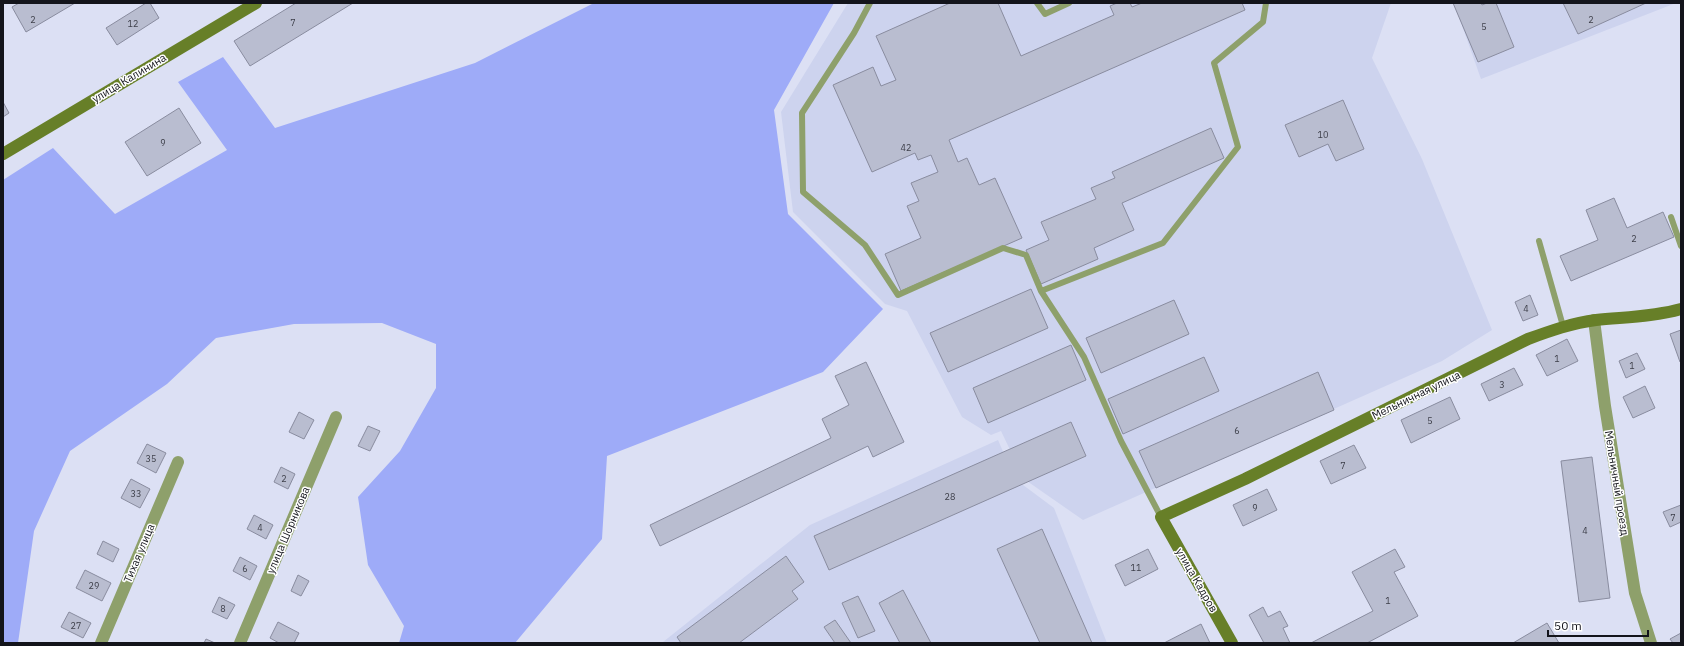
<svg xmlns="http://www.w3.org/2000/svg" width="1684" height="646" viewBox="0 0 1684 646" font-family="'IBM Plex Sans',sans-serif">
  <style>
    .built { fill: #cdd3ee }
    .forest { fill: #9eabf8 }
    .building { fill: #b9bdd0; stroke: #898c9f }
    .lines { fill: none; stroke-linecap: round; stroke-linejoin: round }
    .lane { stroke: #8ea06b; stroke-width: 6 }
    .street { stroke: #8ea06b; stroke-width: 12 }
    .secondary { stroke: #677f28; stroke-width: 12 }
    .labels { text-anchor: middle; dominant-baseline: central; stroke-width: 3; stroke-linejoin: round; paint-order: stroke }
    .number-label { font-size: 9px; fill: #3c3e48 }
    .street-label { font-size: 11px; fill: #13141b; stroke: #fff }
  </style>
  <rect width="100%" height="100%" fill="#dce0f4"/>
  <path class="built" d="M848,3H1391L1372,58L1422,159L1492,330L1442,361L1083,520L1024,479L1001,431L991,435L962,417L907,311L885,304L793,212L781,112Z
    M1454,3H1676L1481,79Z
    M998,440L1015,479L1054,508L1107,643L663,642L810,525Z"/>
  <path class="forest" d="M594,3H834L774,110L788,214L883,309L823,372L607,456L602,539L515,643H399L404,626L368,565L358,497L400,451L436,388V344L382,323L294,324L216,338L167,384L70,451L34,531L18,643H3V180L53,148L115,214L227,150L178,82L223,57L275,128L475,63Z"/>
  <path class="building" d="M19,3H75L26,32L12,7Z
    M146,3H150L159,18L117,45L106,28Z
    M296,3H353L250,66L234,41Z
    M950,3H998L1021,56L1114,15L1110,6L1117,3H1130L1132,7L1142,3H1242L1245,10L949,140L958,162L967,158L979,185L995,178L1022,238L901,291L885,254L921,238L907,206L919,201L911,183L938,172L931,155L918,160L915,153L872,172L833,85L873,67L881,86L896,80L876,36Z
    M1453,3H1481L1482,5L1487,3H1496L1514,47L1478,62Z
    M1563,3H1646L1578,34Z
    M1343,100L1364,149L1336,161L1328,144L1299,157L1285,125Z
    M3,102L9,113L3,117Z
    M179,108L201,143L147,176L125,142Z
    M1211,128L1224,158L1122,203L1134,230L1094,248L1098,259L1041,284L1026,250L1049,240L1041,222L1096,199L1091,188L1115,178L1112,172Z
    M1614,198L1627,228L1663,212L1674,237L1571,281L1560,256L1598,240L1586,210Z
    M1031,289L1048,328L948,372L930,333Z
    M1530,295L1538,315L1523,321L1515,302Z
    M1174,300L1189,334L1101,373L1086,338Z
    M1681,330V362H1680L1670,334Z
    M1567,339L1578,361L1547,376L1536,355Z
    M1071,345L1086,380L988,423L973,388Z
    M1637,353L1645,369L1626,378L1619,361Z
    M1204,357L1219,391L1123,434L1108,399Z
    M866,362L904,442L873,457L868,446L660,546L650,525L831,438L822,419L849,405L835,376Z
    M1514,368L1523,385L1489,401L1481,384Z
    M1318,372L1334,410L1156,488L1139,451Z
    M1645,386L1655,408L1633,418L1623,397Z
    M1450,397L1460,419L1411,443L1401,420Z
    M299,412L314,420L304,439L289,432Z
    M1071,422L1086,456L829,570L814,536Z
    M368,426L380,431L370,451L358,446Z
    M147,444L166,453L156,473L137,463Z
    M1354,445L1366,468L1331,484L1320,461Z
    M1592,457L1610,598L1579,602L1561,461Z
    M281,467L295,474L288,489L274,482Z
    M131,479L150,489L140,508L121,498Z
    M1267,489L1277,510L1243,526L1233,505Z
    M1681,505V522L1670,527L1663,512Z
    M254,515L273,525L266,539L247,529Z
    M1042,529L1092,643H1040L997,549Z
    M103,541L119,549L113,562L97,554Z
    M1148,549L1158,569L1125,586L1115,565Z
    M1395,549L1405,567L1394,572L1418,616L1367,643H1311L1373,611L1352,572Z
    M786,556L804,582L792,591L798,599L739,643H681L677,637Z
    M240,557L257,566L250,580L233,571Z
    M85,570L111,583L102,601L76,588Z
    M298,575L309,581L301,596L291,591Z
    M903,590L931,643H900L879,603Z
    M858,596L875,631L858,638L842,603Z
    M219,597L235,605L227,619L212,612Z
    M1263,607L1268,617L1280,611L1288,626L1283,628L1290,643H1264L1249,615Z
    M69,612L91,623L83,638L61,627Z
    M835,620L851,643H835L824,627Z
    M278,622L299,633L294,643H279L270,638Z
    M1547,623L1559,643H1513Z
    M1201,624L1210,643H1164Z
    M1681,633V643H1673L1670,639Z
    M206,639L215,643H204Z"/>
  <g class="lines">
    <path class="lane" d="M870,3L854,33L802,113L803,192L865,245L898,295L1003,248L1026,255L1041,291L1084,357L1121,441L1161,517
      M1037,3L1045,14L1069,3
      M1671,217L1681,246
      M1539,241L1563,326
      M1041,291L1163,243L1238,147L1214,63L1263,22L1266,3"/>
    <path class="street" d="M1594,320L1605,406L1635,593L1651,643
      M101,643L178,462
      M240,643L336,417"/>
    <path class="secondary" d="M3,154L256,3
      M1232,643L1161,517L1245,479L1528,339C1550,331 1572,323 1596,320C1624,317 1653,317 1681,309"/>
  </g>
  <g class="labels">
    <g class="number-label">
      <text x="33" y="19">2</text>
      <text x="1591" y="19">2</text>
      <text x="293" y="22">7</text>
      <text x="133" y="23">12</text>
      <text x="1484" y="26">5</text>
      <text x="1323" y="134">10</text>
      <text x="163" y="142">9</text>
      <text x="906" y="147">42</text>
      <text x="1634" y="238">2</text>
      <text x="1526" y="308">4</text>
      <text x="1557" y="358">1</text>
      <text x="1632" y="365">1</text>
      <text x="1502" y="384">3</text>
      <text x="1430" y="420">5</text>
      <text x="1237" y="430">6</text>
      <text x="151" y="458">35</text>
      <text x="1343" y="465">7</text>
      <text x="284" y="478">2</text>
      <text x="136" y="493">33</text>
      <text x="950" y="496">28</text>
      <text x="1255" y="507">9</text>
      <text x="1673" y="517">7</text>
      <text x="260" y="527">4</text>
      <text x="1585" y="530">4</text>
      <text x="1136" y="567">11</text>
      <text x="245" y="568">6</text>
      <text x="94" y="585">29</text>
      <text x="1388" y="600">1</text>
      <text x="223" y="608">8</text>
      <text x="76" y="625">27</text>
    </g>
    <g class="street-label">
      <text transform="translate(129 78) rotate(-31)">улица Калинина</text>
      <text transform="translate(1416 395) rotate(-26)">Мельничная улица</text>
      <text transform="translate(1617 483) rotate(81)">Мельничный проезд</text>
      <text transform="translate(288 530) rotate(-67)">улица Шорникова</text>
      <text transform="translate(139 553) rotate(-67)">Тихая улица</text>
      <text transform="translate(1197 580) rotate(60)">улица Кадров</text>
    </g>
  </g>
  <rect width="1684" height="646" fill="none" stroke="#13141b" stroke-width="8"/>
  <path d="M1548 630v6h100v-6" fill="none" stroke="#13141b" stroke-width="2"/>
  <text x="1554" y="630" font-size="12" fill="#13141b" stroke="#ffffff" stroke-width="3" paint-order="stroke">50 m</text>
</svg>
